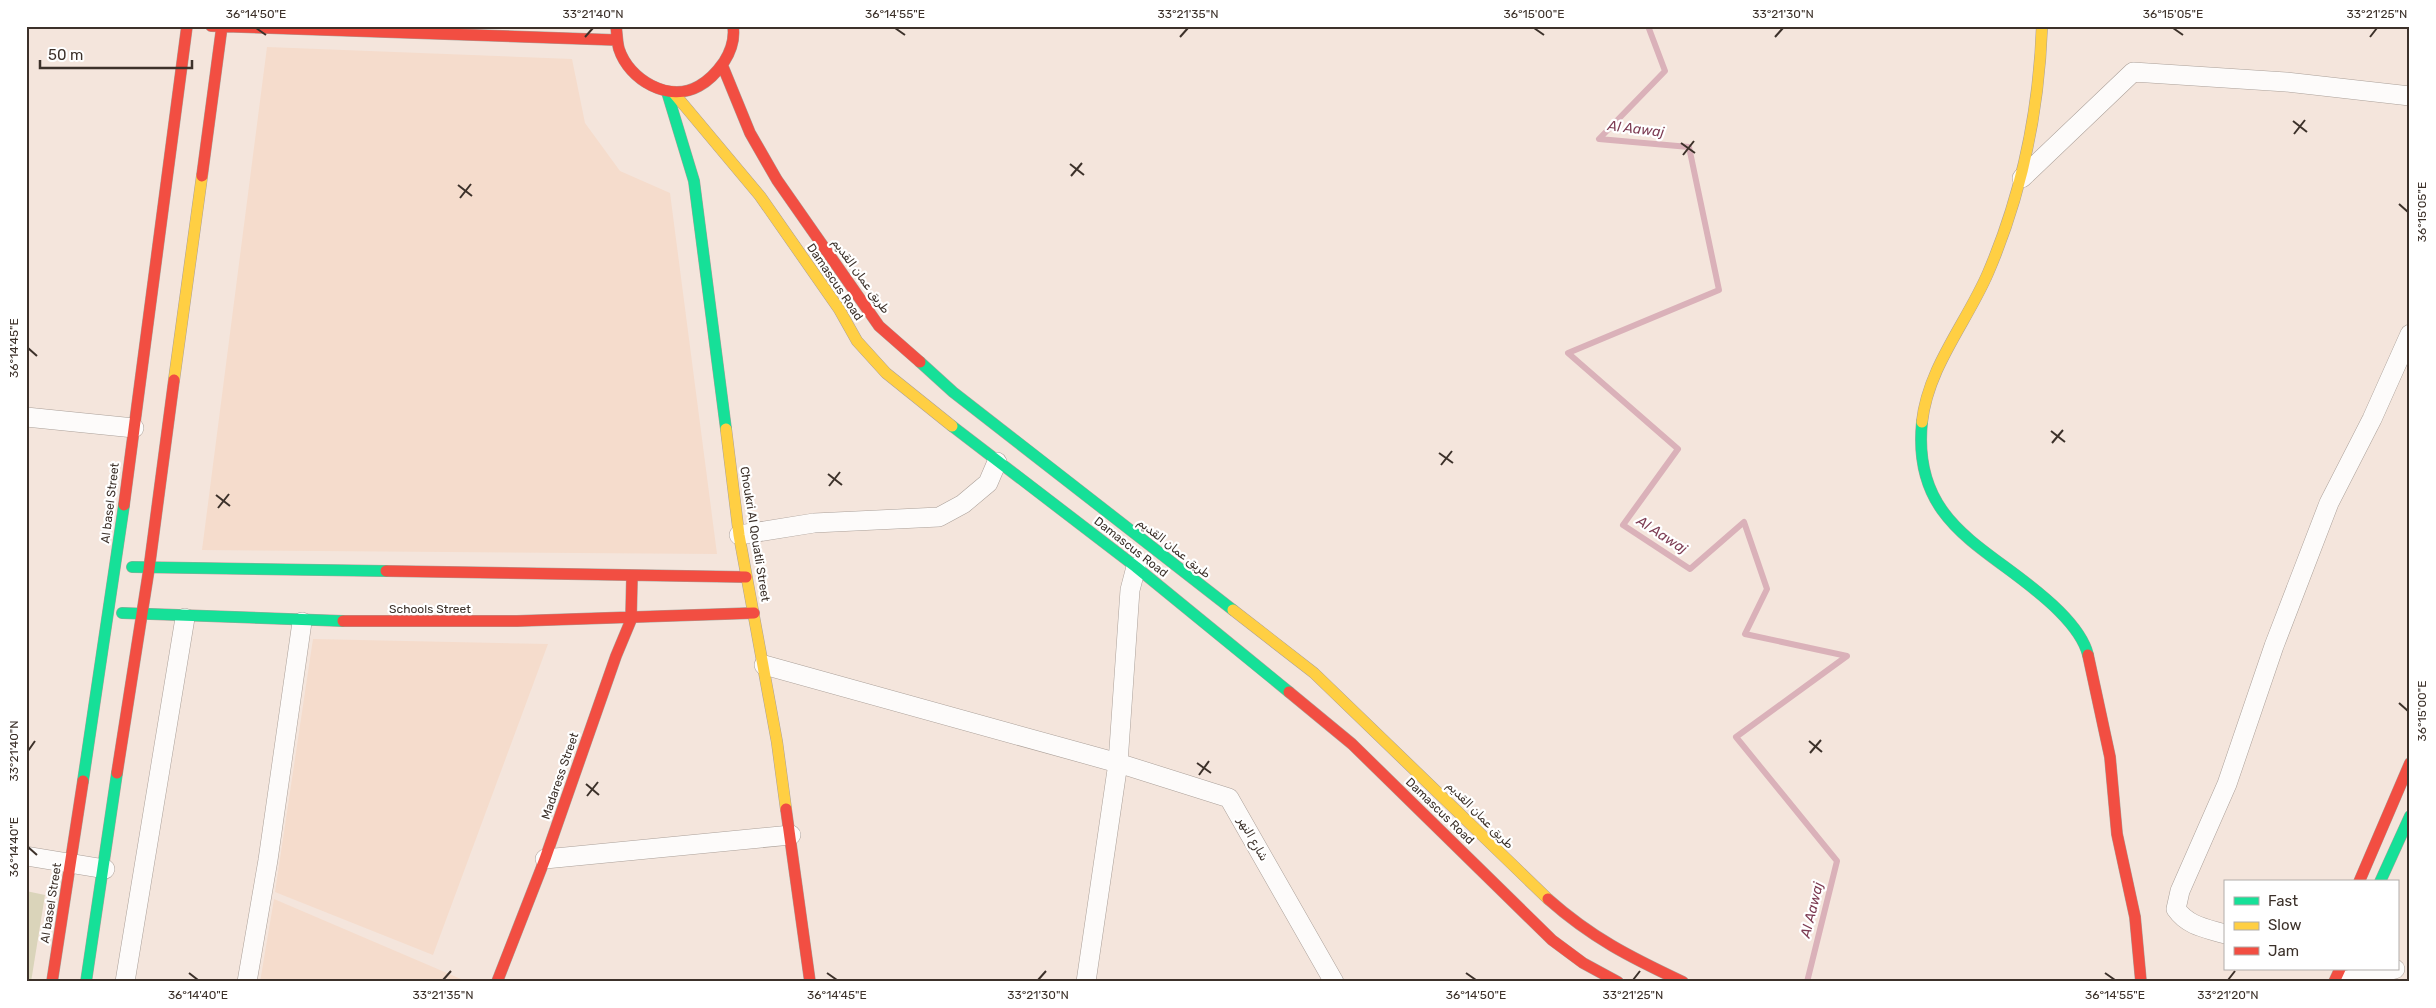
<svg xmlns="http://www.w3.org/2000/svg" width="2436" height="1008" viewBox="0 0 2436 1008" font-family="Rubik,'Noto Naskh Arabic',sans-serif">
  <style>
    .built { fill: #f5dccc }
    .green { fill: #dad4ba }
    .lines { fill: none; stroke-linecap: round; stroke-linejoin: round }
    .stream { stroke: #dab1b9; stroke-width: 6 }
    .street-casing { stroke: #aba099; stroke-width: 20 }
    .fast-casing { stroke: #aba099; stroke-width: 12 }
    .slow-casing { stroke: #aba099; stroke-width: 12 }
    .jam-casing { stroke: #aba099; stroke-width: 12 }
    .street { stroke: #fdfbfa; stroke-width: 19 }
    .fast { stroke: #16e098; stroke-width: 11 }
    .slow { stroke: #ffcf43; stroke-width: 11 }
    .jam { stroke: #f24e42; stroke-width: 11 }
    .ticks { fill: none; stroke: #3c312a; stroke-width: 2 }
    .labels { text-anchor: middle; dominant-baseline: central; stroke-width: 4.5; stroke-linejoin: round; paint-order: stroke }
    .street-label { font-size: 12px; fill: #3c312a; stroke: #fff }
    .water-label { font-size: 14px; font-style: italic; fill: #7d3c53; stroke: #fff }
    .neatline { fill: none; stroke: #3c312a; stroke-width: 2 }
    .ticks-label { font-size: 12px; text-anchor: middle; fill: #3c312a }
  </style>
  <rect width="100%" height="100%" fill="#f4e5dc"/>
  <path class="built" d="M267,47L572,59L585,123L620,171L670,193L717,554L202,550Z
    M313,639L548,644L433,955L275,892Z
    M274,899L468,982H260Z"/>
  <path class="green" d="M26,891L45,895L31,982H26Z"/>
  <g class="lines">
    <path class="stream" d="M1648,26L1665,71L1599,139L1689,147L1719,290L1568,353L1678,449L1623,525L1690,569L1744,522L1767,589L1745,634L1847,656L1736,737L1837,861L1807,982"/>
    <g class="street-casing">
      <path id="street" d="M2022,178L2133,72L2286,82L2410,96
        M26,417L134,428
        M739,535L814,523L939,517L963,504L988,483L997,462
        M764,665L1118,763L1229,798L1334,982
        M26,856L105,869
        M545,859L791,835
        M2225,934C2205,928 2188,926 2176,909L2180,891L2227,784L2274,646L2329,503L2372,419L2410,334
        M125,982L185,618
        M247,982L268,860L302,622
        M1086,982L1118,763L1130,590L1136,567
        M2339,982L2395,969"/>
    </g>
    <g class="fast-casing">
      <path id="fast" d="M667,92L694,181L726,429
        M920,362L953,392L1233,610
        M1922,422C1911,530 1996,548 2059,611C2071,623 2084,638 2088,655
        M952,426L1136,567L1289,692
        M132,567L386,571
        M122,613L343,621
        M83,781L124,505
        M2380,882L2410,816
        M86,982L117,773"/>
    </g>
    <g class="slow-casing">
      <path id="slow" d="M673,92L760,196L839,309L857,341L886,373L952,426
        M174,380L202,176
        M1922,422C1928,367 1967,322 1988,273C2021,196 2039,110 2042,26
        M726,429L739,535L777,742L786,809
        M1233,610L1314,673L1548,899"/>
    </g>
    <g class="jam-casing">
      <path id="jam" d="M211,26L616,40
        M616,26C617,33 617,42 619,49C629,80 669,103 699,86C710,80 717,72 724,62C731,51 735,39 733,26
        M723,67L750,133L777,180L879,326L920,362
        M202,176L222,26
        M124,505L187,26
        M386,571L746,577
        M343,621H517L754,613
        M2088,655L2110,757L2117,834L2135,917L2141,982
        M1289,692L1352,744L1552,940L1583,963L1618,982
        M117,773L149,569L174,380
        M786,809L810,982
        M2359,882L2410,763
        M1548,899C1592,938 1630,957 1683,982
        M52,982L83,781
        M497,982L545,859L616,656L631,620L632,576
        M2334,982L2340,969"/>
    </g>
    <use href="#street" class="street"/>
    <use href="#fast" class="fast"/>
    <use href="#slow" class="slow"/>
    <use href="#jam" class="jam"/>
  </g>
  <path class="ticks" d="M256,28L266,35M895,28L905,35M1534,28L1544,35M2173,28L2183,35M585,37L593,28M1180,37L1188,28M1775,37L1783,28M2370,37L2377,28M2293,121L2307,132M2294,134L2305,120M1681,143L1695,153M1683,155L1694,141M1070,164L1084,175M1071,176L1082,163M458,185L472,196M460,198L471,184M2399,204L2408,212M28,348L37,356M2051,431L2065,442M2052,443L2063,430M1439,453L1453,463M1441,465L1452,451M828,474L842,485M829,486L840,472M216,495L230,506M218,508L229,494M2399,703L2408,711M1809,741L1822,752M28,751L35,741M1810,753L1821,740M1197,763L1211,773M1199,775L1209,761M586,784L599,795M587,796L598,782M28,847L37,855M189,973L198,980M827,973L837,980M1466,973L1476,980M2105,973L2115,980M443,980L451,971M1038,980L1046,971M1633,980L1640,971M2228,980L2235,971"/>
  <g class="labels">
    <g class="street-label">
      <text transform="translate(861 276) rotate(54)">طريق عمان القديم</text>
      <text transform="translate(835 282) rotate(56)">Damascus Road</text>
      <text transform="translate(110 503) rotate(-83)">Al basel Street</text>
      <text transform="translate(755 534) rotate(81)">Choukri Al Qouatli Street</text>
      <text transform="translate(1131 547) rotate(38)">Damascus Road</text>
      <text transform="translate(1174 548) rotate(38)">طريق عمان القديم</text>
      <text x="430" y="609">Schools Street</text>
      <text transform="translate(560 776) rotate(-71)">Madaress Street</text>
      <text transform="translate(1440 811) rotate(44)">Damascus Road</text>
      <text transform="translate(1480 815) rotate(45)">طريق عمان القديم</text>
      <text transform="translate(1253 839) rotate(60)">شارع النهر</text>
      <text transform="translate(51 903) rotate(-81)">Al basel Street</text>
    </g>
    <g class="water-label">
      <text transform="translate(1636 129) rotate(7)">Al Aawaj</text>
      <text transform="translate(1662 535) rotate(33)">Al Aawaj</text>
      <text transform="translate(1812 910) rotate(-76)">Al Aawaj</text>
    </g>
  </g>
  <rect width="2436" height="1008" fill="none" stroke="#ffffff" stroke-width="55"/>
  <rect x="2224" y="880" width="175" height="90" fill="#ffffff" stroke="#b1adaa"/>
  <rect x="2234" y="897" width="25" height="8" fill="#16e098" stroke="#b1adaa"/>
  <text x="2268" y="906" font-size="15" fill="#3c312a">Fast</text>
  <rect x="2234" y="922" width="25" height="8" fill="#ffcf43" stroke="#b1adaa"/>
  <text x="2268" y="930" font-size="15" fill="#3c312a">Slow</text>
  <rect x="2234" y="947" width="25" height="8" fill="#f24e42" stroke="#b1adaa"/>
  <text x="2268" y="956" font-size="15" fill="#3c312a">Jam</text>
  <path d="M40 60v8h152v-8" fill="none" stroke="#3c312a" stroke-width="2.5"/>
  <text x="48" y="60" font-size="15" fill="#3c312a" stroke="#ffffff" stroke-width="4" paint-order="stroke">50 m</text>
  <rect x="28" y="28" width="2380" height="952" class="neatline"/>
  <g class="ticks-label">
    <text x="256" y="18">36°14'50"E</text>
    <text x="593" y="18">33°21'40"N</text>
    <text x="895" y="18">36°14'55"E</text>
    <text x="1188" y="18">33°21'35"N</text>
    <text x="1534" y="18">36°15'00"E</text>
    <text x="1783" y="18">33°21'30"N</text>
    <text x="2173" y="18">36°15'05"E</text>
    <text x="2377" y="18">33°21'25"N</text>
    <text transform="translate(2422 212) rotate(-90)" y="4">36°15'05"E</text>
    <text transform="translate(14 348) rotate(-90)" y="4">36°14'45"E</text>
    <text transform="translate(2422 711) rotate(-90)" y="4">36°15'00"E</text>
    <text transform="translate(14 751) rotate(-90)" y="4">33°21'40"N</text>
    <text transform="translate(14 847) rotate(-90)" y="4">36°14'40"E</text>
    <text x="198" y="999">36°14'40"E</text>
    <text x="443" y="999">33°21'35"N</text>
    <text x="837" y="999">36°14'45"E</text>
    <text x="1038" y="999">33°21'30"N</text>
    <text x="1476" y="999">36°14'50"E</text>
    <text x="1633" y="999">33°21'25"N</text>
    <text x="2115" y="999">36°14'55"E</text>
    <text x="2228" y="999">33°21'20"N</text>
  </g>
</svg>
